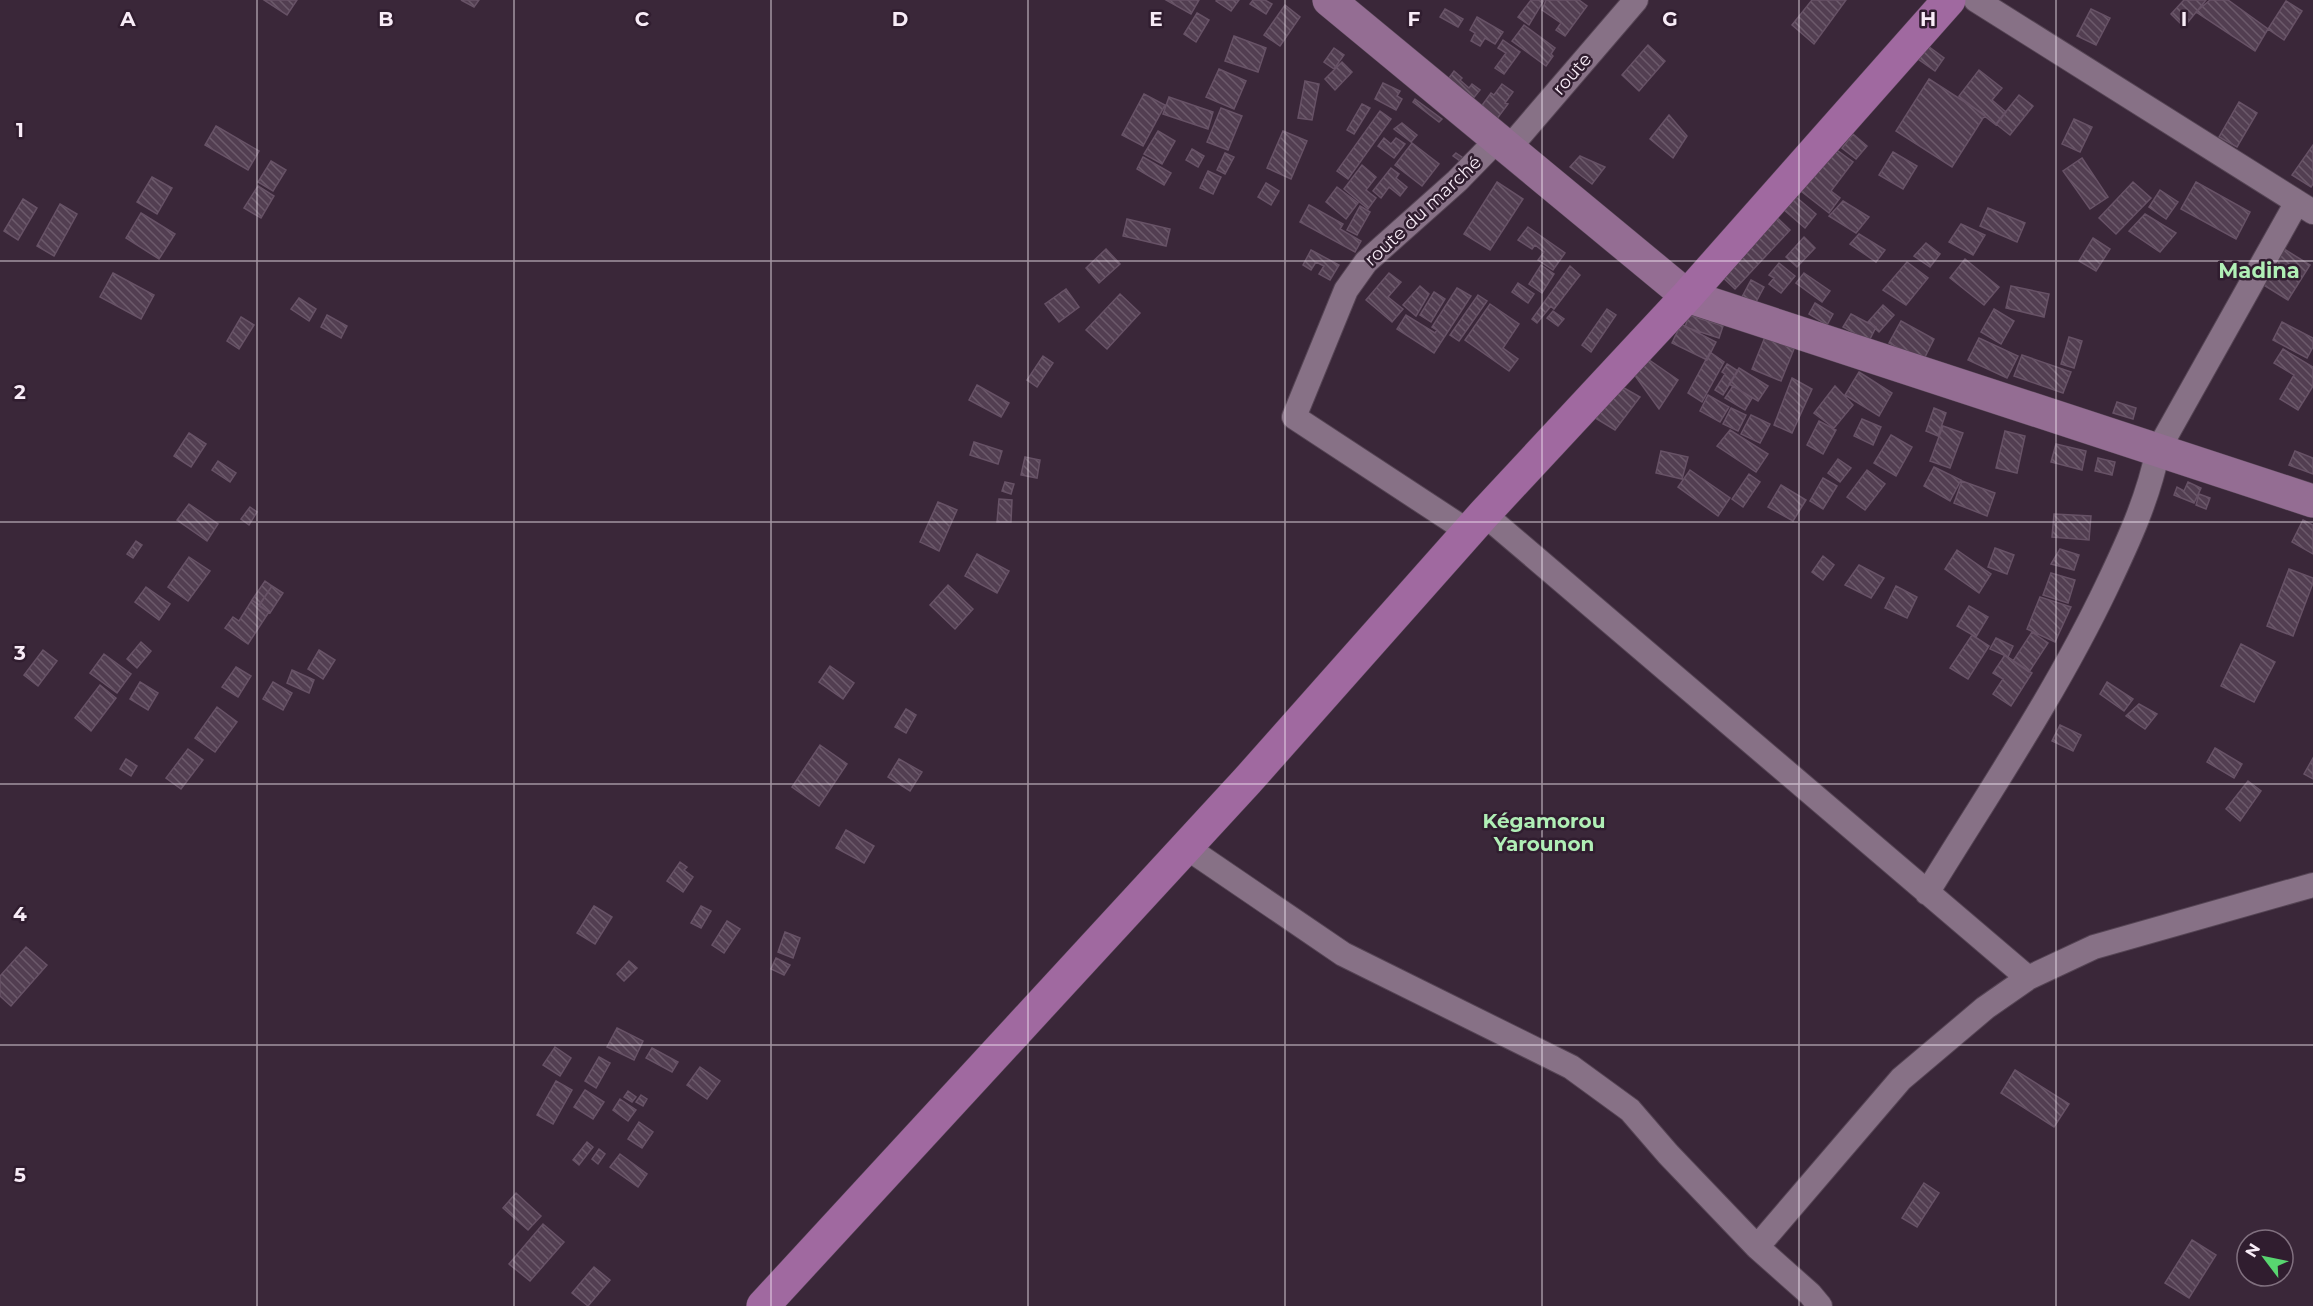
<svg xmlns="http://www.w3.org/2000/svg" width="2313" height="1306" viewBox="0 0 2313 1306" font-family="Montserrat,sans-serif">
  <style>
    .building { fill: url(#building-back-hatch); stroke: #675266; stroke-width: 1.5 }
    .lines { fill: none; stroke-linecap: round; stroke-linejoin: round }
    .street-casing { stroke: #554454; stroke-width: 26 }
    .secondary-casing { stroke: #554454; stroke-width: 34 }
    .primary-casing { stroke: #554454; stroke-width: 34 }
    .street { stroke: #877186; stroke-width: 24 }
    .secondary { stroke: #946d93; stroke-width: 33 }
    .primary { stroke: #a069a0; stroke-width: 33 }
    .grid { fill: none; stroke: #f8ecf7; stroke-width: 1.5; stroke-opacity: 0.55 }
    .labels { text-anchor: middle; dominant-baseline: central; stroke-width: 5; stroke-linejoin: round; paint-order: stroke }
    .street-label { font-size: 18px; fill: #f8ecf7; stroke: #301d2f }
    .neighbourhood-label { font-size: 20px; font-weight: bold; fill: #b0efb6; stroke: #301d2f }
    .quarter-label { font-size: 21px; font-weight: bold; fill: #b0efb6; stroke: #301d2f }
    .grid-label { font-size: 20px; text-anchor: middle; font-weight: bold; fill: #f8ecf7; stroke: #301d2f; stroke-width: 5; stroke-linejoin: round; paint-order: stroke }
  </style>
  <defs>
    <pattern id="building-back-hatch" width="6" height="6" patternUnits="userSpaceOnUse" patternTransform="scale(1.5)"><rect width="6" height="6" fill="#523e51"/><path d="M-1 5l2 2M0 0l6 6M5-1l2 2" fill="none" stroke="#6c5a6b"/></pattern>
  </defs>
  <rect width="100%" height="100%" fill="#3a2739"/>
  <path class="building" d="M264,0H297L287,15Z
    M461,0H479L474,7Z
    M1166,0H1199L1191,14Z
    M1217,0H1239L1231,11L1216,1Z
    M1253,0H1265L1272,4L1266,14L1250,4Z
    M1531,0H1544L1529,25L1518,17Z
    M1546,0H1579L1587,6L1565,36L1556,30L1561,23L1542,10Z
    M1812,0H1846L1814,44L1792,25Z
    M2184,0H2206L2184,27L2171,14Z
    M2210,0H2228L2268,29L2255,51L2196,12Z
    M2286,1L2302,11L2284,40L2268,29Z
    M1285,5L1300,17L1280,46L1264,35Z
    M1445,9L1463,19L1458,27L1440,17Z
    M2091,9L2110,18L2096,45L2077,36Z
    M1197,13L1209,20L1196,42L1184,34Z
    M1477,17L1503,32L1495,44L1485,38L1480,46L1471,41L1475,33L1470,30Z
    M1524,25L1555,48L1551,54L1553,56L1546,66L1512,41Z
    M1234,36L1266,48L1258,72L1225,61Z
    M1503,40L1520,52L1504,74L1495,68L1506,53L1498,48Z
    M1648,45L1665,61L1639,91L1622,75Z
    M1928,46L1944,58L1935,71L1918,59Z
    M1334,48L1344,55L1334,69L1324,62Z
    M1342,62L1352,72L1335,90L1325,79Z
    M1219,69L1246,81L1234,109L1206,97Z
    M1979,70L2002,88L1992,100L2006,112L1996,125L1959,96Z
    M1454,71L1462,78L1460,80L1469,88L1472,84L1480,90L1471,101L1446,82Z
    M1929,79L1985,115L1952,167L1896,131Z
    M1305,81L1319,84L1312,120L1298,118Z
    M1383,83L1400,91L1397,96L1402,99L1396,110L1375,99Z
    M1502,84L1513,92L1505,103L1508,104L1490,128L1480,108L1491,93L1494,95Z
    M1144,94L1165,105L1143,146L1122,135Z
    M2019,95L2033,106L2010,135L1996,124Z
    M1169,97L1213,112L1208,129L1163,114Z
    M1415,99L1442,119L1439,122L1413,102Z
    M2239,102L2257,113L2237,147L2219,137Z
    M1362,104L1370,108L1354,134L1347,130Z
    M1221,108L1242,116L1228,150L1207,142Z
    M1380,111L1391,119L1348,179L1337,171Z
    M1669,115L1687,136L1673,158L1650,139Z
    M2074,119L2092,127L2080,152L2062,144Z
    M1402,123L1417,135L1411,142L1394,129Z
    M216,126L259,151L248,170L205,145Z
    M1158,131L1175,141L1162,164L1144,154Z
    M1283,131L1307,141L1291,179L1267,168Z
    M1853,134L1867,146L1856,159L1842,148Z
    M1384,138L1391,144L1396,138L1405,144L1394,158L1378,146Z
    M1412,143L1439,164L1422,186L1395,165Z
    M2313,145V184L2311,187L2292,175Z
    M1834,148L1853,162L1831,191L1840,198L1829,213L1801,191Z
    M1192,149L1204,156L1198,167L1186,160Z
    M1893,152L1917,166L1903,189L1879,175Z
    M1225,153L1234,157L1225,174L1217,170Z
    M1456,153L1468,161L1456,166L1460,161L1453,156Z
    M1580,156L1605,167L1592,184L1570,167Z
    M1143,157L1171,173L1164,185L1137,169Z
    M2082,158L2108,197L2090,209L2063,171Z
    M271,161L286,170L273,191L258,182Z
    M1362,165L1376,177L1366,190L1376,198L1368,209L1344,189Z
    M1391,168L1399,174L1396,178L1407,187L1400,196L1389,187L1381,198L1373,191Z
    M1208,171L1221,177L1213,194L1200,188Z
    M152,177L172,188L157,214L137,202Z
    M1497,182L1523,199L1490,250L1464,234Z
    M2133,182L2151,198L2116,234L2099,218Z
    M2196,182L2250,212L2236,239L2181,209Z
    M1266,183L1279,191L1271,205L1258,197Z
    M258,186L274,196L261,218L244,208Z
    M1337,187L1358,203L1346,219L1326,202Z
    M2160,190L2178,202L2166,219L2149,207Z
    M1789,191L1816,214L1805,228L1777,204Z
    M23,199L37,208L18,240L4,231Z
    M1843,201L1869,217L1856,233L1829,216Z
    M60,204L77,214L54,256L37,246Z
    M1309,205L1343,224L1340,229L1361,241L1355,252L1300,222Z
    M1360,206L1370,212L1357,235L1347,230Z
    M1988,208L2025,223L2017,242L1980,226Z
    M1771,212L1790,230L1735,289L1716,271Z
    M141,213L175,234L159,259L126,238Z
    M2145,214L2176,233L2160,252L2129,231Z
    M1127,219L1170,229L1166,246L1123,236Z
    M1961,224L1985,235L1973,255L1949,242Z
    M1528,227L1565,253L1553,270L1538,260L1544,252L1535,245L1532,249L1518,240Z
    M1859,234L1885,250L1876,262L1850,244Z
    M1804,237L1815,248L1797,267L1786,257Z
    M2093,238L2110,249L2096,271L2079,261Z
    M1926,243L1940,254L1930,267L1914,256Z
    M1106,249L1120,264L1099,283L1086,268Z
    M2284,249L2310,265L2288,300L2262,284Z
    M1311,250L1339,265L1330,280L1319,274L1324,266L1316,262L1311,270L1303,265Z
    M1965,259L1999,287L1984,305L1950,278Z
    M1907,262L1928,278L1906,305L1883,290Z
    M1779,263L1795,276L1781,293L1769,284L1774,278L1769,275Z
    M1541,265L1554,274L1542,293L1529,284Z
    M1570,266L1580,275L1554,309L1551,306L1537,323L1532,319Z
    M113,273L154,295L141,319L100,297Z
    M1389,273L1401,282L1388,297L1403,309L1392,322L1366,300Z
    M1804,273L1830,291L1822,302L1796,283Z
    M1751,280L1764,287L1755,304L1742,297Z
    M1518,283L1534,294L1528,303L1512,292Z
    M1420,286L1429,294L1416,316L1403,305Z
    M2011,286L2049,294L2044,317L2006,308Z
    M1457,288L1471,296L1434,353L1397,329L1406,315L1435,333L1437,330L1432,327Z
    M1066,289L1079,307L1059,322L1045,304Z
    M1434,292L1445,299L1431,322L1420,315Z
    M1120,294L1140,313L1107,349L1086,330Z
    M1478,295L1487,301L1459,341L1450,335Z
    M299,298L316,309L309,321L291,309Z
    M1815,303L1833,314L1827,325L1809,314Z
    M1490,304L1519,324L1503,348L1518,359L1509,371L1465,340Z
    M1883,305L1894,315L1879,332L1868,322Z
    M1607,309L1616,315L1591,352L1582,345Z
    M1994,309L2014,321L2001,344L1981,332Z
    M1553,311L1564,319L1558,326L1547,318Z
    M1851,314L1876,327L1869,341L1843,327Z
    M327,315L347,326L341,338L321,327Z
    M1689,315L1723,326L1719,338L1685,327Z
    M241,317L254,325L239,349L227,341Z
    M1901,321L1934,339L1923,361L1889,343Z
    M2282,322L2313,338V347L2307,358L2273,340Z
    M1681,324L1716,342L1707,360L1672,343Z
    M1765,337L1794,349L1781,381L1752,369Z
    M2069,337L2082,341L2074,368L2061,364Z
    M1979,338L2018,356L2007,378L1968,360Z
    M2283,349L2313,367V386L2298,410L2280,399L2294,375L2274,363Z
    M1710,352L1724,362L1702,402L1688,393Z
    M1642,355L1678,380L1659,409L1631,370Z
    M2022,355L2071,372L2063,393L2014,376Z
    M1043,356L1053,363L1037,387L1027,380Z
    M1727,364L1738,371L1723,395L1715,390L1725,374L1722,372Z
    M1739,368L1768,386L1758,401L1729,384Z
    M1859,372L1892,393L1879,416L1845,395Z
    M1792,378L1812,389L1792,433L1774,425Z
    M1617,384L1640,397L1615,430L1592,416Z
    M977,385L1009,403L1001,417L969,400Z
    M1733,386L1752,398L1745,410L1725,398Z
    M1835,386L1853,405L1834,428L1814,413Z
    M1708,395L1729,407L1720,422L1700,411Z
    M2117,402L2136,408L2133,419L2113,413Z
    M1731,408L1746,415L1738,431L1723,424Z
    M1934,408L1946,413L1938,436L1926,431Z
    M1751,415L1770,424L1760,443L1741,434Z
    M1862,419L1881,427L1873,445L1854,436Z
    M1819,421L1836,430L1823,454L1807,445Z
    M1943,426L1963,433L1950,468L1930,461Z
    M1730,430L1768,454L1756,472L1717,446Z
    M2005,431L2025,436L2017,473L1996,468Z
    M189,433L206,444L191,467L174,456Z
    M1891,435L1912,447L1896,476L1874,463Z
    M974,442L1002,451L998,464L970,455Z
    M2056,444L2086,451L2082,470L2051,462Z
    M1661,451L1688,457L1682,479L1656,473Z
    M2295,451L2313,458V474L2289,465Z
    M1025,457L1040,460L1037,478L1021,475Z
    M2098,458L2115,462L2112,475L2095,471Z
    M1838,459L1851,468L1840,482L1828,473Z
    M218,461L236,473L230,482L212,470Z
    M1934,467L1961,480L1950,501L1924,486Z
    M1690,470L1730,498L1718,516L1678,487Z
    M1867,470L1885,484L1865,510L1847,497Z
    M1749,474L1760,482L1743,507L1732,499Z
    M1823,478L1837,486L1823,509L1810,501Z
    M1962,481L1995,493L1987,516L1954,503Z
    M1005,482L1014,484L1011,494L1002,491Z
    M2188,482L2201,488L2194,503L2174,495L2177,487L2184,491Z
    M1781,485L1806,500L1793,521L1768,507Z
    M2199,494L2210,498L2206,509L2196,505Z
    M999,499L1012,500L1011,522H997Z
    M938,502L957,510L939,551L920,542Z
    M189,504L218,524L207,541L177,520Z
    M250,507L257,512L249,525L241,519Z
    M2054,514L2091,516L2089,540L2052,537Z
    M2303,520L2313,525V554L2292,542Z
    M136,541L142,545L133,558L127,554Z
    M1995,548L2014,555L2007,574L1988,567Z
    M2060,549L2079,555L2074,570L2051,564Z
    M1957,550L1991,574L1979,593L1945,569Z
    M977,554L1009,571L997,593L965,576Z
    M1823,556L1834,565L1823,580L1812,572Z
    M189,557L210,571L188,601L168,587Z
    M1859,565L1884,578L1871,598L1845,585Z
    M2289,569L2313,578V583L2293,636L2267,626Z
    M2051,573L2075,580L2068,603L2043,595Z
    M265,581L272,586L259,605L252,600Z
    M948,585L973,609L955,629L930,605Z
    M272,586L283,593L270,613L259,606Z
    M1896,586L1917,597L1907,618L1885,608Z
    M146,587L170,604L159,620L135,602Z
    M2040,597L2071,607L2055,642L2027,629Z
    M252,600L269,612L248,644L225,628L233,617L239,621Z
    M1969,606L1988,617L1976,637L1957,626Z
    M2032,632L2048,643L2029,672L2013,661Z
    M1972,635L1989,646L1968,679L1950,668Z
    M1996,638L2013,646L2008,657L1990,649Z
    M141,642L151,651L137,668L127,659Z
    M2241,644L2275,662L2254,702L2221,686Z
    M43,650L57,661L38,686L24,675Z
    M319,650L335,660L323,679L308,669Z
    M104,654L131,674L117,693L90,673Z
    M2005,655L2032,673L2011,706L1993,694L2003,679L1993,673Z
    M830,666L854,683L843,699L819,682Z
    M236,667L251,676L238,697L222,687Z
    M292,670L314,680L309,693L287,683Z
    M140,682L158,693L148,710L130,699Z
    M273,682L292,693L283,710L263,699Z
    M2107,682L2133,699L2124,711L2100,694Z
    M100,685L116,698L91,731L75,718Z
    M2139,704L2157,714L2145,729L2126,716Z
    M217,707L237,722L215,752L195,738Z
    M906,709L916,715L906,733L895,727Z
    M2060,725L2081,735L2073,751L2052,741Z
    M820,745L847,764L819,806L792,787Z
    M2215,748L2242,764L2234,778L2207,762Z
    M188,749L203,760L181,789L166,778Z
    M2313,758V779L2304,774Z
    M126,759L137,766L131,776L120,769Z
    M899,759L922,772L910,791L888,777Z
    M2248,781L2261,791L2240,821L2226,809Z
    M846,830L874,846L864,863L836,848Z
    M680,862L687,867L684,870L693,877L683,892L667,881Z
    M594,906L612,917L595,944L577,933Z
    M701,906L711,911L701,928L691,923Z
    M727,921L740,929L724,953L712,945Z
    M785,932L800,938L793,958L778,952Z
    M26,947L47,965L11,1006L0,996V976Z
    M776,958L790,965L784,975L771,969Z
    M629,961L637,968L624,981L617,974Z
    M617,1028L643,1041L634,1060L607,1047Z
    M555,1047L571,1058L560,1076L543,1065Z
    M652,1048L678,1062L672,1072L646,1058Z
    M599,1057L610,1063L596,1088L585,1081Z
    M700,1067L720,1081L707,1099L687,1085Z
    M2015,1070L2069,1104L2054,1127L2001,1093Z
    M556,1081L572,1090L553,1124L537,1115Z
    M585,1090L604,1102L593,1119L574,1107Z
    M628,1091L636,1097L632,1102L624,1097Z
    M641,1095L647,1099L643,1106L636,1102Z
    M620,1099L636,1110L628,1121L613,1110Z
    M639,1122L653,1132L642,1148L628,1139Z
    M587,1142L593,1147L579,1165L573,1160Z
    M599,1149L605,1154L598,1164L592,1159Z
    M620,1154L647,1174L638,1187L610,1167Z
    M1924,1183L1939,1193L1917,1227L1902,1218Z
    M516,1193L541,1216L528,1230L503,1208Z
    M543,1224L564,1242L530,1281L509,1264Z
    M2192,1240L2216,1255L2189,1298L2165,1283Z
    M594,1267L610,1280L588,1306L572,1293Z"/>
  <g class="lines">
    <g class="street-casing">
      <path id="street" d="M1976,0L2313,212
        M1509,148L1636,0
        M1484,514L2028,978
        M1469,532L1294,417L1346,290L1366,262L1457,181L1498,139
        M1186,847L1343,954L1571,1067L1630,1110L1668,1154L1757,1247L1810,1294L1820,1306
        M1927,893C1989,792 2056,693 2107,586C2128,542 2148,499 2158,450L2297,202
        M1757,1247L1901,1079L1985,1008L2028,978L2094,947L2313,885"/>
    </g>
    <g class="secondary-casing">
      <path id="secondary" d="M1329,0L1687,296L2313,501"/>
    </g>
    <g class="primary-casing">
      <path id="primary" d="M763,1306L1247,781L1484,514L1687,296L1949,0"/>
    </g>
    <use href="#street" class="street"/>
    <use href="#secondary" class="secondary"/>
    <use href="#primary" class="primary"/>
  </g>
  <path class="grid" d="M257,0V1306M514,0V1306M771,0V1306M1028,0V1306M1285,0V1306M1542,0V1306M1799,0V1306M2056,0V1306M0,261H2313M0,522H2313M0,784H2313M0,1045H2313"/>
  <g class="labels">
    <g class="street-label">
      <text transform="translate(1572 74) rotate(-49)">route</text>
      <text transform="translate(1423 211) rotate(-43)">route du marché</text>
    </g>
    <g class="neighbourhood-label">
      <text x="1544" y="821">Kégamorou<tspan x="1544" dy="23">Yarounon</tspan></text>
    </g>
    <g class="quarter-label">
      <text x="2259" y="270">Madina</text>
    </g>
  </g>
  <g class="grid-label">
    <text x="128" y="26">A</text>
    <text x="386" y="26">B</text>
    <text x="642" y="26">C</text>
    <text x="900" y="26">D</text>
    <text x="1156" y="26">E</text>
    <text x="1414" y="26">F</text>
    <text x="1670" y="26">G</text>
    <text x="1928" y="26">H</text>
    <text x="2184" y="26">I</text>
    <text x="20" y="137">1</text>
    <text x="20" y="399">2</text>
    <text x="20" y="660">3</text>
    <text x="20" y="921">4</text>
    <text x="20" y="1182">5</text>
  </g>
  <g transform="translate(2265 1258) rotate(302)"><circle r="28" fill="#301d2f" stroke="#80707f" stroke-width="1.5"/>
  <path d="M0-4.5L10 22L0 15L-10 22Z" fill="#58d570"/>
  <text y="-9" font-size="16" font-weight="bold" text-anchor="middle" fill="#f8ecf7">N</text>
  </g>
</svg>
